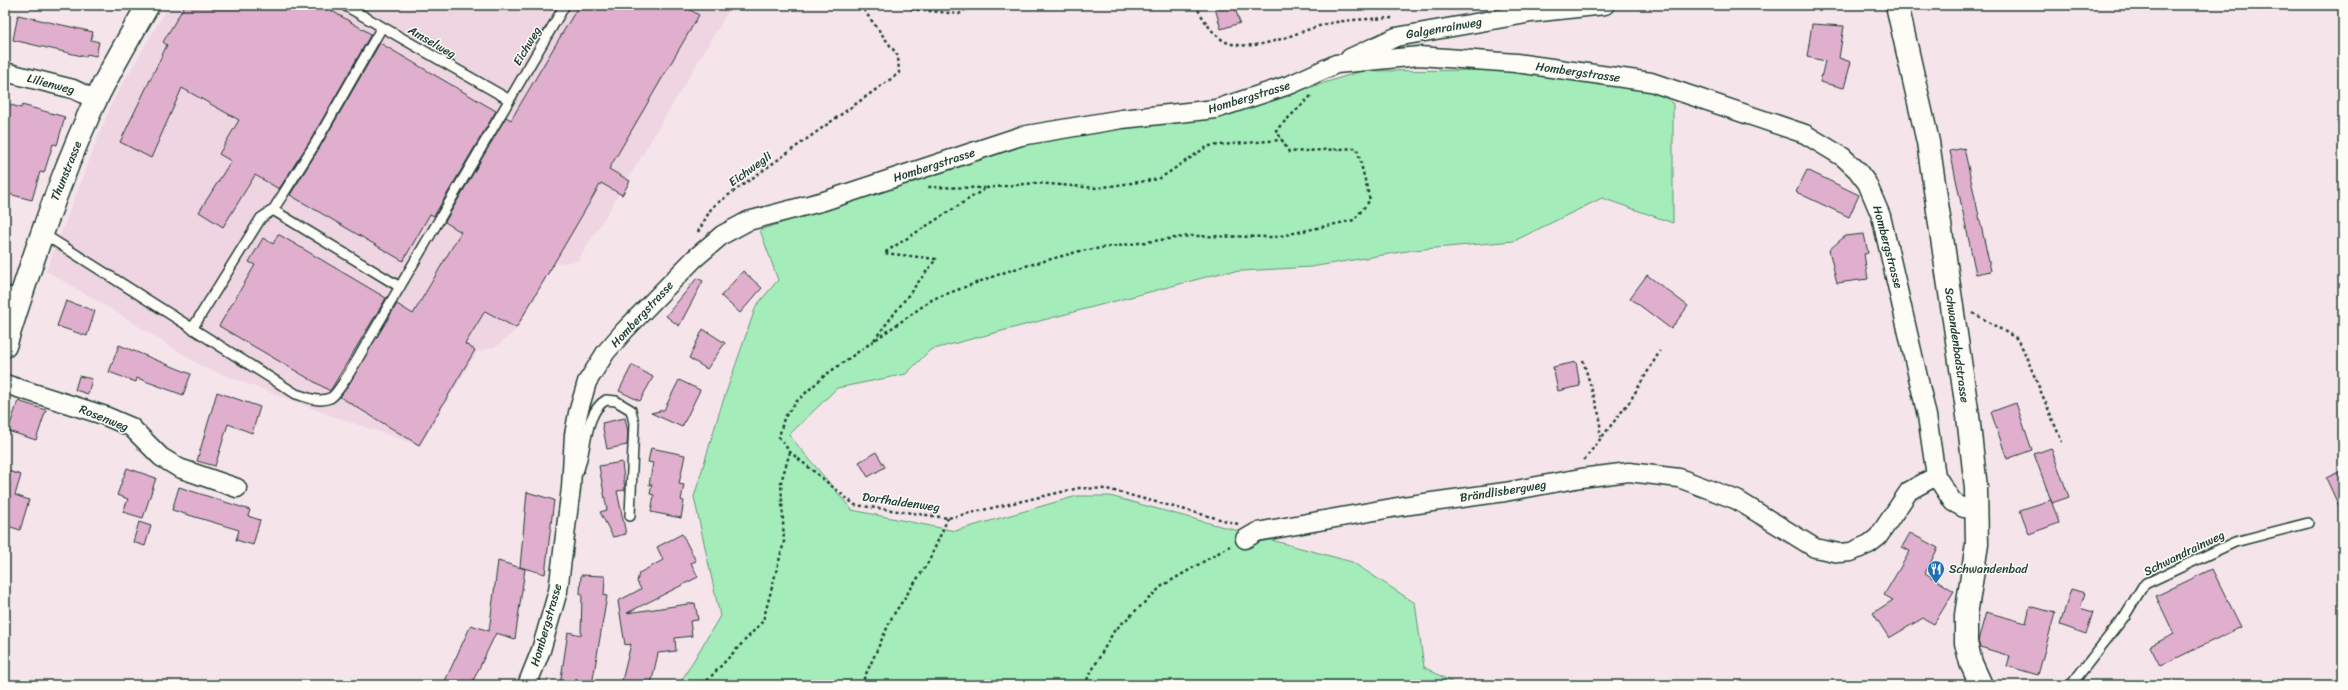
<svg xmlns="http://www.w3.org/2000/svg" width="2348" height="690" viewBox="0 0 2348 690" font-family="Sriracha,sans-serif">
  <style>
    .built { fill: #efd5e2 }
    .green { fill: #a4edba; stroke: #629577 }
    .building { fill: #e1afce; stroke: #1f3d34 }
    .lines { fill: none; stroke-linecap: round; stroke-linejoin: round }
    .service-casing { stroke: #1f3d34; stroke-width: 12 }
    .minor-casing { stroke: #1f3d34; stroke-width: 21 }
    .tertiary-casing { stroke: #1f3d34; stroke-width: 25 }
    .secondary-casing { stroke: #1f3d34; stroke-width: 25 }
    .path { stroke: #1f3d34; stroke-width: 2.5; stroke-dasharray: 3 3; stroke-linecap: butt }
    .service { stroke: #fdfcf7; stroke-width: 9 }
    .minor { stroke: #fdfcf7; stroke-width: 18 }
    .tertiary { stroke: #fdfcf7; stroke-width: 22 }
    .secondary { stroke: #fdfcf7; stroke-width: 22 }
    .labels { text-anchor: middle; dominant-baseline: central; stroke-width: 3; stroke-linejoin: round; paint-order: stroke }
    .street-label { font-size: 12px; fill: #1f3d34; stroke: #fdfcf7 }
    .poi-label { font-size: 12px; fill: #1f3d34; stroke: #fdfcf7; text-anchor: start }
  </style>
  <rect width="100%" height="100%" fill="#f5e5eb"/>
  <filter id="ink" filterUnits="userSpaceOnUse"><feTurbulence type="fractalNoise" baseFrequency=".025" numOctaves="2"/><feDisplacementMap in="SourceGraphic" scale="8" xChannelSelector="R" yChannelSelector="G"/><feConvolveMatrix kernelMatrix="1 2 1 2 8 2 1 2 1" color-interpolation-filters="sRGB"/></filter>
  <g filter="url(#ink)">
    <path class="built" d="M169,5H732L628,179L631,181L623,196L619,194L578,261L555,264L516,330L497,346L477,352L420,446L321,412L203,367L111,309L46,271L112,102Z"/>
    <path class="green" d="M1514,70L1654,90L1673,103V223L1602,198L1514,241L1413,250L1311,267L1225,272L930,350L906,374L837,388L789,435L852,510L955,531L1077,496H1110L1352,562L1415,603L1424,667L1457,685H679L720,616L694,497L720,410L756,306L778,280L760,230L1022,143L1126,126L1213,118L1362,71Z"/>
    <path class="building" d="M185,5H322L371,34L310,141L279,189L255,175L223,227L199,212L231,161L219,154L239,120L182,88L151,158L120,142L167,45L163,42Z
      M579,5H682L699,15L609,169L630,181L622,195L601,183L516,328L485,311L465,344L475,350L419,445L340,397L397,304L413,314L461,232L445,222L506,117L511,120Z
      M1226,5H1234L1240,23L1221,29L1215,8Z
      M18,15L93,32L91,40L99,42L96,56L87,54L86,57L13,40Z
      M1812,24L1844,26L1839,58L1851,62L1844,88L1820,82L1825,61L1807,57Z
      M380,43L496,111L434,216L430,214L403,261L290,195L320,147Z
      M5,103L21,108L22,105L65,117L57,145L53,144L44,173L40,172L32,200L5,193Z
      M1964,148L1991,271L1976,274L1950,151Z
      M1807,170L1859,195L1849,217L1796,192Z
      M278,234L386,298L330,391L219,326L255,265L249,262L263,238L273,244Z
      M1864,234L1868,253L1864,254L1868,279L1837,283L1829,250L1845,236Z
      M743,271L762,288L740,313L721,296Z
      M1647,275L1688,306L1671,329L1630,298Z
      M697,278L703,281L679,326L666,316Z
      M66,301L95,311L87,336L57,326Z
      M703,329L725,343L707,369L689,358Z
      M119,345L191,374L183,395L137,378L136,382L109,372Z
      M1576,362L1580,386L1558,391L1553,367Z
      M632,365L653,377L640,401L619,391Z
      M79,376L92,379L88,394L75,390Z
      M679,380L700,390L682,427L651,413L664,410Z
      M217,392L260,407L252,433L228,424L215,466L197,461Z
      M18,401L46,410L36,440L8,431Z
      M2016,403L2032,450L2007,459L1991,412Z
      M625,418L628,432L627,445L607,449L602,423Z
      M651,448L685,455L679,484L684,485L681,500L684,501L681,518L651,512L654,495L650,494L652,484L649,485L653,463L648,462Z
      M2051,448L2069,497L2052,503L2034,454Z
      M876,452L885,467L868,477L859,462Z
      M622,462L625,490L617,491L626,534L613,537L600,512L607,510L599,466Z
      M127,468L156,478L143,518L123,512L128,499L117,495Z
      M5,470L21,475L15,495L29,500L20,530L5,525Z
      M2343,470V515L2326,478Z
      M179,487L250,510L248,516L260,520L253,545L236,540L239,530L172,510Z
      M527,492L554,500L545,574L520,567Z
      M2051,500L2059,523L2029,534L2020,510Z
      M139,522L151,526L145,546L133,542Z
      M1910,533L1938,548L1925,573L1954,591L1934,624L1923,618L1889,638L1873,613L1893,600L1884,595L1910,551L1902,547Z
      M682,534L696,561L691,563L698,577L627,613L695,603L698,620L690,621L692,636L675,638L676,651L658,653L651,685H621L631,644L625,645L618,601L641,589L637,582L639,573L663,560L657,547Z
      M498,561L525,569L515,639L496,633L471,685H458L445,681L471,625L489,631Z
      M2212,569L2241,627L2160,666L2150,646L2174,634L2156,596Z
      M581,575L605,576L604,595L607,596L592,685H560L568,632L581,635L582,594H580Z
      M2071,589L2085,593L2080,608L2093,612L2086,634L2060,625Z
      M2030,606L2055,613L2038,675L2007,666L2010,656L1980,647L1978,641L1986,612L2026,623Z"/>
    <g class="lines">
      <g class="service-casing">
        <path id="service" d="M344,5L508,99
          M273,210L315,144L382,27
          M42,233L296,394C307,397 318,403 330,398C339,395 364,347 371,336L565,5
          M5,291L21,296
          M192,329L261,218L273,210L400,287
          M578,472C587,451 584,413 606,400L616,401L631,410L634,423L630,516
          M2071,685L2124,617L2143,586L2147,583L2235,542L2308,523"/>
      </g>
      <g class="minor-casing">
        <path id="minor" d="M1350,58L1396,37L1531,13L1605,5
          M5,72L73,89L96,100
          M5,384L103,415L131,427L161,457L179,468L237,488
          M1245,539L1257,532L1403,506L1505,492L1581,478L1629,472L1679,478L1737,500L1815,548L1839,553L1851,552L1869,544L1878,537L1909,491L1936,476
          M527,685L541,650L558,591L571,488L574,435L578,413L587,382L606,352L625,330L694,259L722,235L748,221L824,201L1021,136L1122,119L1216,109L1292,84L1336,64L1419,56L1516,63L1651,82L1805,134L1843,157L1857,170L1867,183L1881,216L1927,416L1936,476L1953,502L1964,508L1977,509"/>
      </g>
      <g class="tertiary-casing">
        <path id="tertiary" d="M1897,5L1928,142L1968,416L1976,488L1977,544L1966,615V643L1971,663L1981,685"/>
      </g>
      <g class="secondary-casing">
        <path id="secondary" d="M5,346C30,267 56,188 90,112C107,75 128,40 148,5"/>
      </g>
      <path class="path" d="M906,5L911,9L959,14L971,5
        M1195,5C1204,19 1214,40 1232,44C1266,51 1298,30 1331,23C1352,19 1373,19 1395,18
        M986,188L1035,183L1097,188L1159,179L1208,146L1282,140
        M698,232L712,207L899,73L898,56L860,5
        M1973,313L2016,338L2023,349L2062,442
        M874,340L936,259L884,253L986,188L926,187
        M1583,360L1600,418V437
        M1584,460L1630,401L1660,351
        M1238,524L1107,489L1079,488L948,518L855,505L790,452L779,437L784,418L797,401L824,376L933,299L1008,271L1080,251L1190,236L1276,237L1354,220L1370,200L1357,148L1289,152L1276,130L1313,94
        M703,685L763,621L784,542L781,482L790,452
        M861,685L892,617L929,561L948,518
        M1084,685L1114,631L1162,586L1230,546"/>
      <use href="#service" class="service"/>
      <use href="#minor" class="minor"/>
      <use href="#tertiary" class="tertiary"/>
      <use href="#secondary" class="secondary"/>
    </g>
  </g>
  <defs>
    <g id="restaurant-pin" transform="scale(0.9)"><path d="M0 17L-7.5 6A9.5 9.5 0 1 1 7.5 6Z" fill="#1f6fb2" stroke="#fdfcf7"/><path d="M-5-6h1v4h1v-4h1v4h1v-4h1v5L-1.5 .5V6h-2V.5L-5-1ZM5-6V6H3V1.5H1.5Q1.5-4 5-6Z" fill="#fff"/></g>
  </defs>
  <g fill-rule="evenodd">
    <use href="#restaurant-pin" x="1936" y="569"/>
  </g>
  <g class="labels">
    <g class="street-label">
      <text transform="translate(1444 28) rotate(-10)">Galgenrainweg</text>
      <text transform="translate(432 42) rotate(30)">Amselweg</text>
      <text transform="translate(527 46) rotate(-59)">Eichweg</text>
      <text transform="translate(1578 72) rotate(8)">Hombergstrasse</text>
      <text transform="translate(51 84) rotate(15)">Lilienweg</text>
      <text transform="translate(1249 97) rotate(-17)">Hombergstrasse</text>
      <text transform="translate(934 165) rotate(-18)">Hombergstrasse</text>
      <text transform="translate(750 169) rotate(-36)">Eichwegli</text>
      <text transform="translate(66 171) rotate(-68)">Thunstrasse</text>
      <text transform="translate(1888 247) rotate(75)">Hombergstrasse</text>
      <text transform="translate(642 314) rotate(-47)">Hombergstrasse</text>
      <text transform="translate(1957 345) rotate(82)">Schwandenbadstrasse</text>
      <text transform="translate(104 418) rotate(22)">Rosenweg</text>
      <text transform="translate(1503 491) rotate(-9)">Brändlisbergweg</text>
      <text transform="translate(901 502) rotate(8)">Dorfhaldenweg</text>
      <text transform="translate(2184 553) rotate(-26)">Schwandrainweg</text>
      <text transform="translate(546 625) rotate(-74)">Hombergstrasse</text>
    </g>
    <g class="poi-label">
      <text x="1949" y="569">Schwandenbad</text>
    </g>
  </g>
  <rect width="2348" height="690" fill="none" stroke="#fdfcf7" stroke-width="20"/>
  <rect x="10" y="10" width="2328" height="670" fill="none" stroke="#1f3d34" stroke-width="1.5" filter="url(#ink)"/>
</svg>
